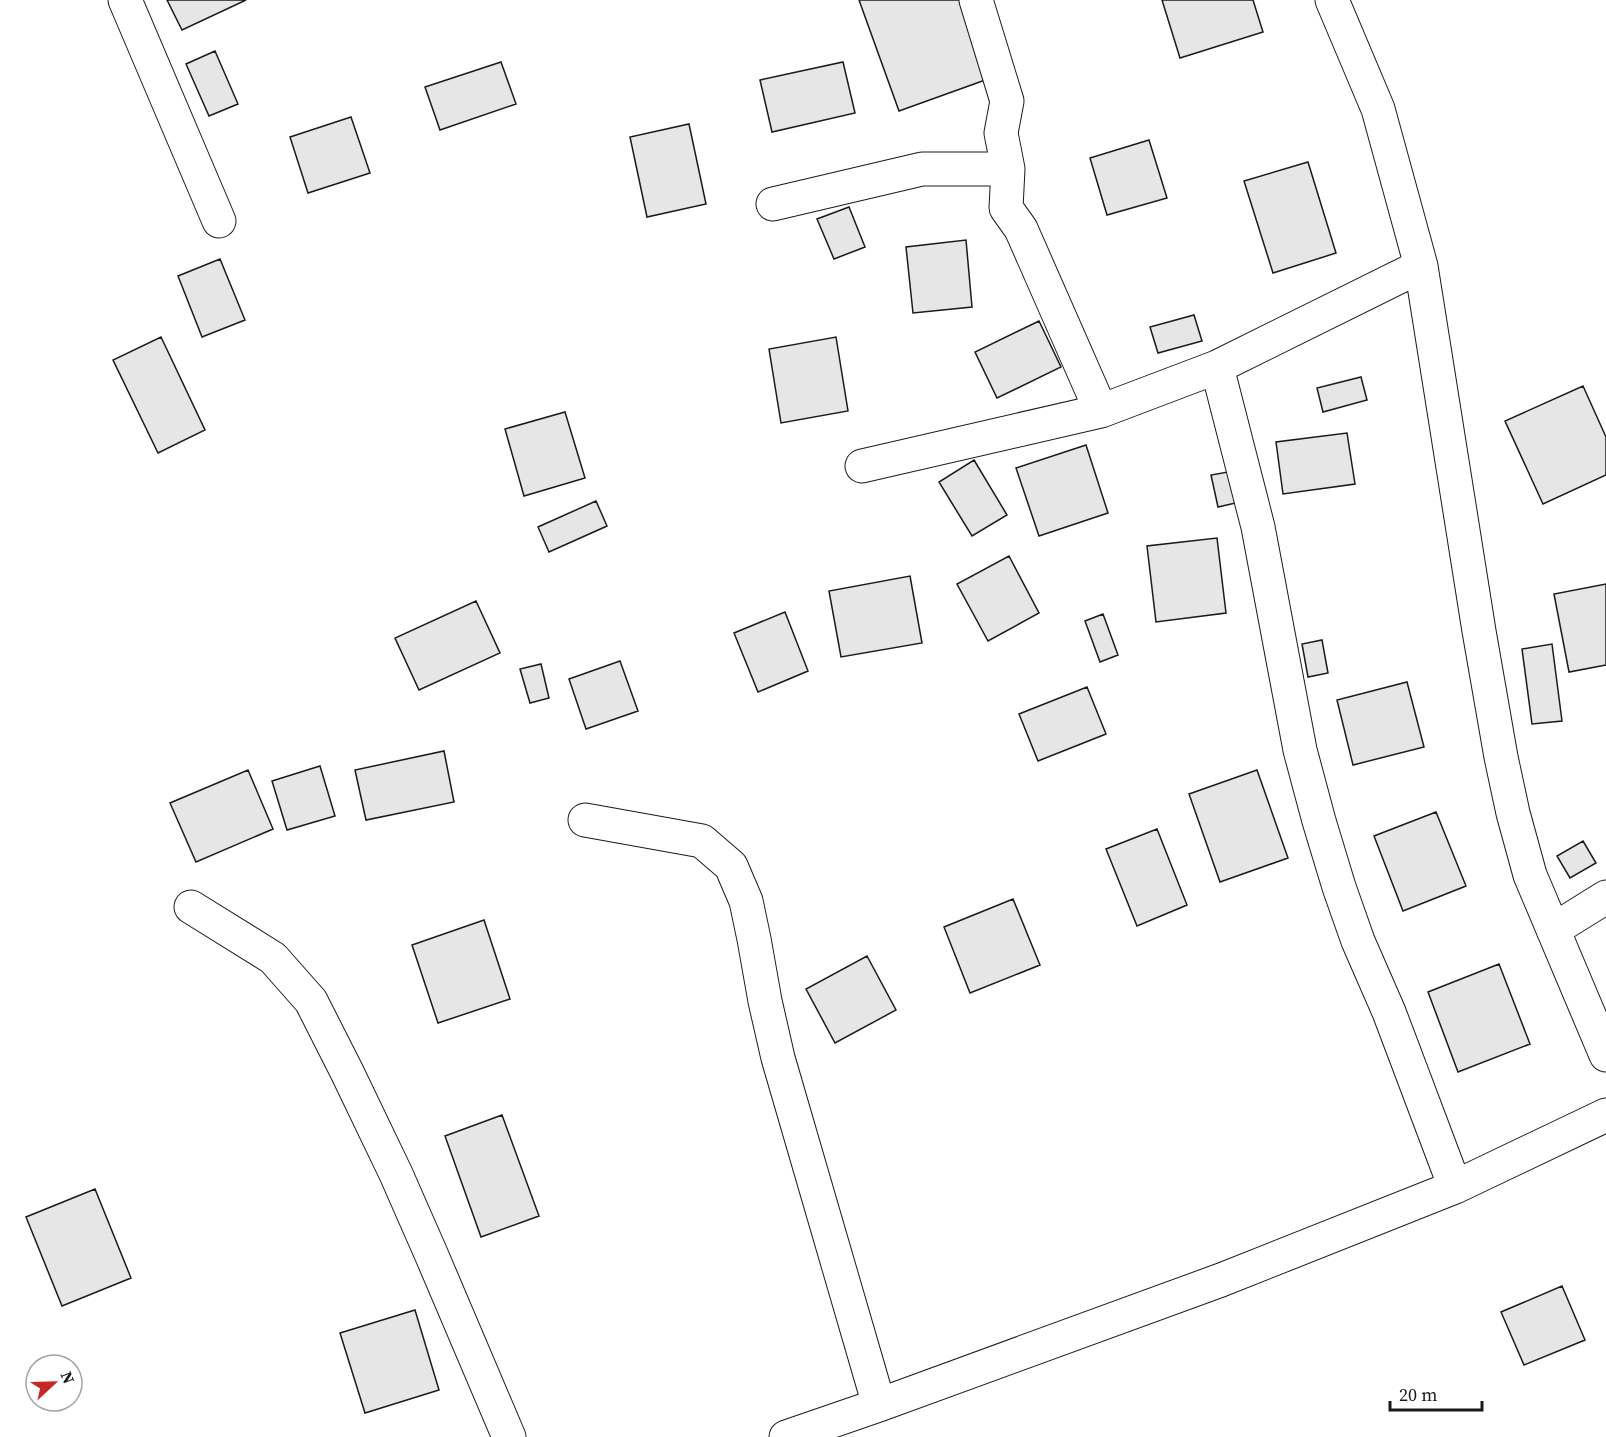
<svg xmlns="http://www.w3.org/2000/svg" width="1606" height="1437" viewBox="0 0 1606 1437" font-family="'Source Serif 4',serif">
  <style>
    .building { fill: #e6e6e6; stroke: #1a1a1a; stroke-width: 1.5 }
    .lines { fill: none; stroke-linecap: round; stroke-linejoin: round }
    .minor-casing { stroke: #1a1a1a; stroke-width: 35 }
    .minor { stroke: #fff; stroke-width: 33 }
  </style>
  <rect width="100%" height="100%" fill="#fff"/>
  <path class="building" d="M167,0H246L182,30Z
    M859,0H960L988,79L899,111Z
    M1162,0H1253L1263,32L1180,58Z
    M215,51L238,104L209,116L186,64Z
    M501,62L516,104L440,130L425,87Z
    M843,62L855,113L772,132L760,80Z
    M351,117L370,173L308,193L290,137Z
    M689,124L706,204L647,217L630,137Z
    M1149,140L1167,198L1107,215L1090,158Z
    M1308,162L1336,253L1273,273L1244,181Z
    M849,207L865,247L834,259L817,219Z
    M966,240L972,307L913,313L906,247Z
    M220,259L245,320L202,337L178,276Z
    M1194,315L1202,341L1158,353L1150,327Z
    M1039,321L1061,367L997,398L975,352Z
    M161,337L205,430L158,453L113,360Z
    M836,337L848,411L781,423L769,349Z
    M1361,377L1367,400L1323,412L1317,388Z
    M1583,386L1606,437V475L1543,504L1505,421Z
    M565,412L585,478L524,496L505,429Z
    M1347,433L1355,484L1283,494L1276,442Z
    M1086,445L1108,513L1039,536L1016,468Z
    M974,460L1007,515L972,536L939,482Z
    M1233,471L1240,502L1218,507L1211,475Z
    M596,501L607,526L549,552L538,527Z
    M1217,538L1226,613L1156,622L1147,546Z
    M1009,556L1039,613L988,641L957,584Z
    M910,576L922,643L841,657L829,591Z
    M1606,584V665L1569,672L1554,594Z
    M476,601L500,653L419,690L395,638Z
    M785,612L808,671L758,692L734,633Z
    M1103,614L1118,655L1100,662L1085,621Z
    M1322,640L1328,673L1308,677L1302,644Z
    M1552,644L1562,721L1532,724L1522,649Z
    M620,661L638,711L586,729L569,679Z
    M541,664L549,698L530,703L520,669Z
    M1407,682L1424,747L1353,765L1337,700Z
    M1087,687L1106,734L1038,761L1019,714Z
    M444,751L454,802L366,820L355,770Z
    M320,766L335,816L287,830L272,781Z
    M248,770L273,829L196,862L170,803Z
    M1257,770L1288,858L1220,882L1189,794Z
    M1436,812L1466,886L1403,911L1374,836Z
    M1157,829L1187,905L1137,926L1106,849Z
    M1583,841L1596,863L1570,878L1557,856Z
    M1013,899L1040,965L970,993L944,927Z
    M484,920L510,999L438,1023L412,945Z
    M867,956L896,1010L835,1043L806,989Z
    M1499,964L1530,1044L1458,1072L1428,992Z
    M502,1115L539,1216L481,1237L445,1136Z
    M95,1189L131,1278L62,1306L26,1217Z
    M1562,1286L1585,1340L1524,1365L1501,1312Z
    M415,1310L439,1390L365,1413L340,1333Z"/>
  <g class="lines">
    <g class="minor-casing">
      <path id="minor" d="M125,0L219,221
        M976,0L1007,101L1001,133L1008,169
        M1332,0L1378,109L1421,266L1479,631L1501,757L1513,813L1530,875L1606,1055
        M773,204L922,169H1008L1006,208L1021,229L1101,411
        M1217,367L1258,527L1300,750L1319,821L1339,887L1358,941L1389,1012L1455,1187
        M862,466L1101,411L1217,367L1421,266
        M585,820L702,841L731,866L746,901L754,939L765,1001L778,1058L879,1405
        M191,907L273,958L311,1001L347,1072L396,1174L432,1256L509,1437
        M1553,930L1606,897
        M786,1437L879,1405L1221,1280L1455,1187L1606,1115"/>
    </g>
    <use href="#minor" class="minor"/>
  </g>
  <g transform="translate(54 1383) rotate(68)"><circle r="28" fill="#ffffff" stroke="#a3a3a3" stroke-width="1.5"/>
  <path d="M0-4.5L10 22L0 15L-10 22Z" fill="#c62828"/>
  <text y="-9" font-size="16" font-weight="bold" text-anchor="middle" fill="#1a1a1a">N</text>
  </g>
  <path d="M1390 1401v9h92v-9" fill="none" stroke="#1a1a1a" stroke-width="3"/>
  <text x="1399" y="1401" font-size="18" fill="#1a1a1a" stroke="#ffffff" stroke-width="4.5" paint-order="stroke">20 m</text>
</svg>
